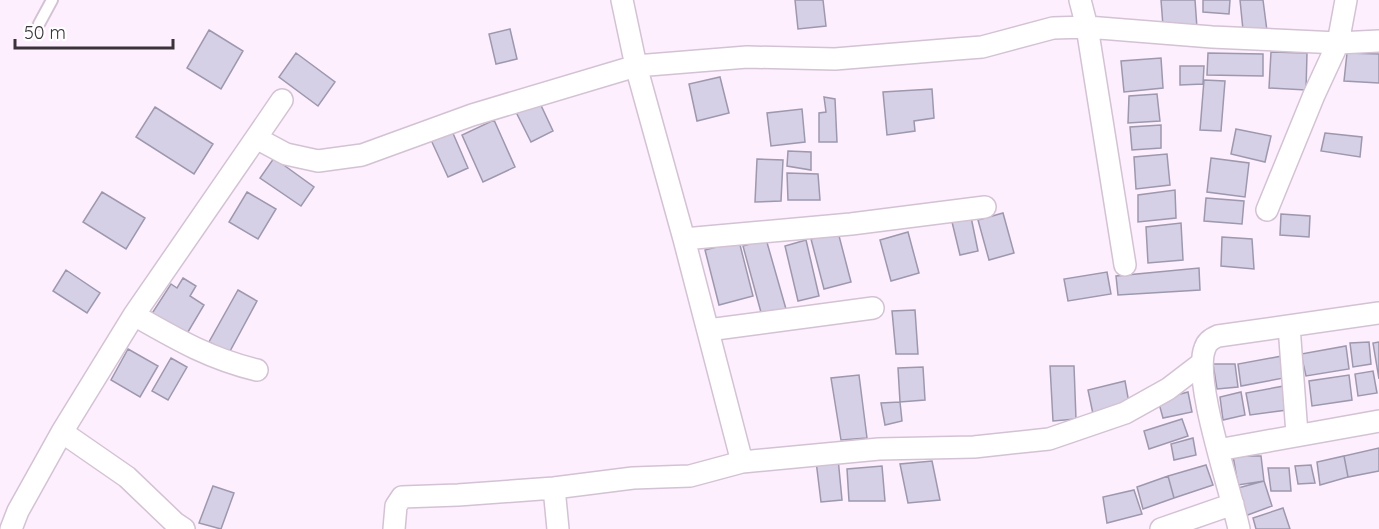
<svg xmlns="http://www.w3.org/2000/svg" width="1379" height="529" viewBox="0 0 1379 529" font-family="Quicksand,sans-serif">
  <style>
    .building { fill: #d5d0e6; stroke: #9d98ad; stroke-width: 1.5 }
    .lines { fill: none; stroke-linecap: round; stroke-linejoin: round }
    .service-casing { stroke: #d3c2d3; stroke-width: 14 }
    .minor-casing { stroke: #d3c2d3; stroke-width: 24 }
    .service { stroke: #fff; stroke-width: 10 }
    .minor { stroke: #fff; stroke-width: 21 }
  </style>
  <rect width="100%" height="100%" fill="#fdeffe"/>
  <path class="building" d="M795,0H823L826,26L798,29Z
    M1161,0H1195L1197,28L1163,26Z
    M1203,0H1230L1229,14L1203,12Z
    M1240,0H1263L1267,31L1243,30Z
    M510,29L517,59L496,64L489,34Z
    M209,30L243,51L221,89L187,68Z
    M1271,52L1307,53L1306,90L1269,88Z
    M296,53L335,82L318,106L279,77Z
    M1208,53L1263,54V76L1207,75Z
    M1347,53L1379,54V83L1344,81Z
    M1161,58L1163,88L1124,92L1121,61Z
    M1180,66H1204L1203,84L1180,85Z
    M720,77L729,113L697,121L689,84Z
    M1204,80L1225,81L1221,131L1200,130Z
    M932,89L934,118L914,121L915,131L887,135L883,92Z
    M1157,94L1160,121L1128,123L1129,96Z
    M824,97L835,99L837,142H819V113L826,112Z
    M538,99L553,131L531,142L515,110Z
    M155,107L213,144L194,174L136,137Z
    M802,109L805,142L771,146L767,113Z
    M494,120L515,167L483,182L462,135Z
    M1161,125V148L1132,150L1130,127Z
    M1236,129L1271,136L1265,162L1231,154Z
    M452,131L468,168L448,177L431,140Z
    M1325,133L1362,137L1360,157L1321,151Z
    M788,151L811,152V170L787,166Z
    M1167,154L1170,185L1136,189L1134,157Z
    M274,158L314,187L301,206L260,178Z
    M1211,158L1249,163L1245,197L1207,192Z
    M757,159L783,160L781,201L755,202Z
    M787,173L818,174L820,200H788Z
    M1175,190L1176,218L1138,222V195Z
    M102,192L145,218L126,249L83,222Z
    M247,192L276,209L258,239L229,222Z
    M1206,198L1244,201L1242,224L1204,221Z
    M1003,213L1014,253L989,260L978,220Z
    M1281,214L1310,216L1309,237L1280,235Z
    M971,217L978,251L960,255L952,222Z
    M1181,223L1183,260L1148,263L1146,227Z
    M838,232L851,282L824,289L811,239Z
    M908,232L919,273L891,281L880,240Z
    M1222,237L1252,239L1254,269L1221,266Z
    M766,239L786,309L762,316L743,246Z
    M806,240L819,296L798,301L785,246Z
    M739,241L753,296L719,305L705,250Z
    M1199,268L1200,290L1118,295L1116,276Z
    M66,270L100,293L87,313L53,291Z
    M1107,272L1111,294L1068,301L1064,279Z
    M183,278L196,286L190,296L204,305L185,337L151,315L171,284L177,288Z
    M238,290L257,301L229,353L209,342Z
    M915,310L918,354H896L892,311Z
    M1369,342L1371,364L1353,367L1350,343Z
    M1379,342V379L1373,343Z
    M1346,346L1349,369L1306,376L1301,354Z
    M128,349L158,366L140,397L111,380Z
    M1282,356L1284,378L1241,386L1238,364Z
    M171,358L187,367L168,400L152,391Z
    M1213,364H1235L1238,387L1217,389Z
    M1050,366H1074L1076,419L1053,421Z
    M923,367L925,400L900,402L898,368Z
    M1373,371L1377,393L1358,396L1355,374Z
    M859,375L867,438L841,440L831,378Z
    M1349,375L1352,400L1312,406L1309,381Z
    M1125,381L1129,403L1093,414L1088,390Z
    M1284,386L1287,410L1250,415L1246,393Z
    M1188,392L1192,412L1163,418L1158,400Z
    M1241,392L1245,415L1223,420L1220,397Z
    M900,402L902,421L885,425L881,403Z
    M1182,419L1188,436L1149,449L1144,431Z
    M1193,438L1196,455L1174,460L1171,444Z
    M1379,448V471L1348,477L1344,456Z
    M1233,456H1261L1264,481L1238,485Z
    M1344,456L1348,477L1320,485L1317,462Z
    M838,458L842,500L821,502L816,461Z
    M932,461L940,500L908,503L900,464Z
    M1206,465L1213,485L1174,498L1168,476Z
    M1311,465L1315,483L1298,484L1295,466Z
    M882,466L885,501H849L847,469Z
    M1268,468H1289L1291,491H1271Z
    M1168,476L1174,498L1143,509L1137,487Z
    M1264,481L1272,506L1245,516L1238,488Z
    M213,486L234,493L221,529L199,523Z
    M1134,490L1142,514L1107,523L1103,497Z
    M1283,508L1290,529H1256L1253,518Z"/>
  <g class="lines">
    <g class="service-casing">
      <path id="service" d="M39,24L52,0"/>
    </g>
    <g class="minor-casing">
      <path id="minor" d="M622,0L636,66L684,239L742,462L879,449L974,447L1049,439L1125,413L1168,389L1202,363
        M1080,0L1087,27L1125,265
        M256,138L282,100
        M1267,210L1314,95L1338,43L1346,0
        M684,239L851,224L985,207
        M134,315C176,339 210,359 257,370
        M1289,326L1297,434
        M708,330L873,308
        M62,432L127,477L175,523L184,529
        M1218,450L1379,421
        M554,488L558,529
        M11,529L18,511L62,432L134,315L256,138L286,154L318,161L362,155L472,115L636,66L747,57L835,59L956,49L982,47L1053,28L1087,27L1212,37L1338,43L1379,41
        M394,529L396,506L402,497L458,495L554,488L633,478L690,476L742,462
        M1161,529L1233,504
        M1239,529C1231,491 1192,379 1205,348C1207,341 1213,338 1218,336L1379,313"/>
    </g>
    <use href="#service" class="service"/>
    <use href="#minor" class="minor"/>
  </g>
  <path d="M15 39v9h158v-9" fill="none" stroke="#3a333a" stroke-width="3"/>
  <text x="24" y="39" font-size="18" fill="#3a333a" stroke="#ffffff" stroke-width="4.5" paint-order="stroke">50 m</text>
</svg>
